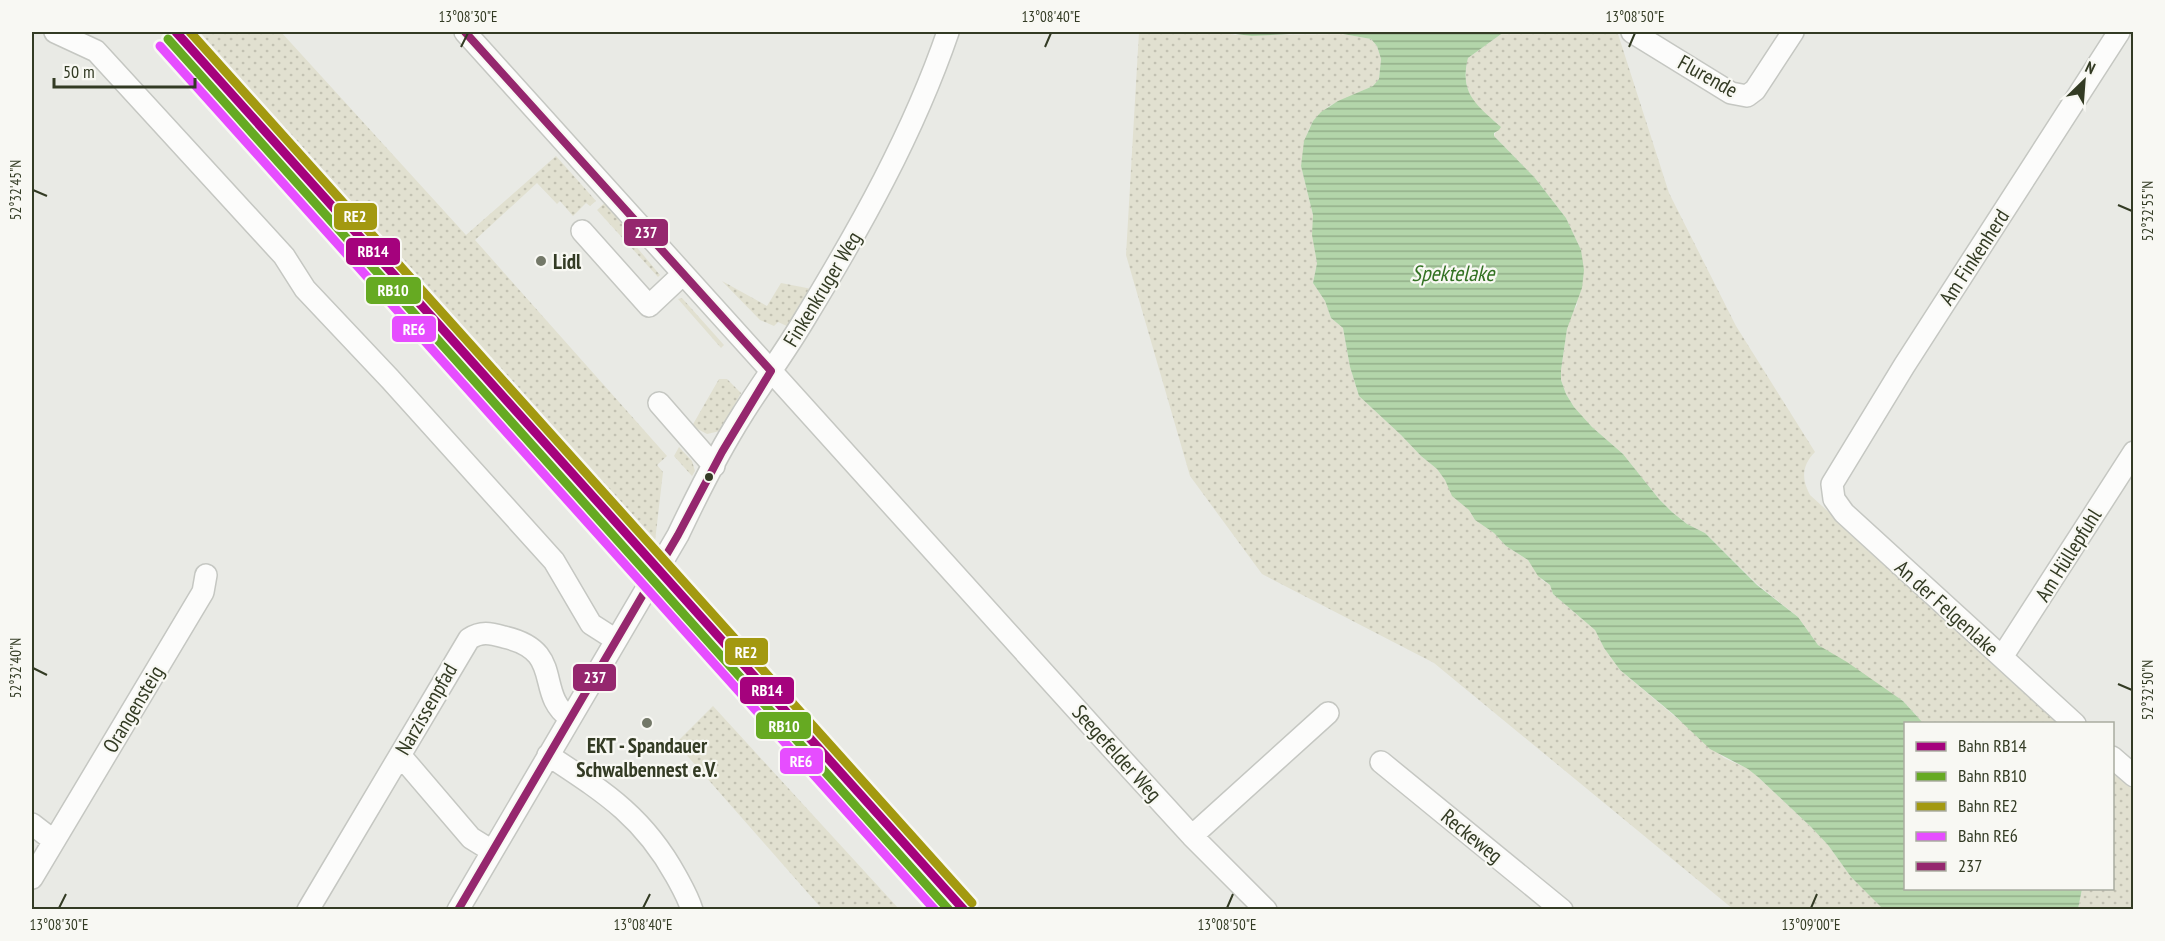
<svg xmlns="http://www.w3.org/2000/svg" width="2165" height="941" viewBox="0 0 2165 941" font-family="'PT Sans Narrow',sans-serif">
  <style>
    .green { fill: url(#green-dots) }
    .water { fill: url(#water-rules) }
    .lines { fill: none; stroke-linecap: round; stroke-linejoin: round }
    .minor-casing { stroke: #c5c7c2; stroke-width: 24 }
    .minor { stroke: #fcfcfb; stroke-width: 21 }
    .bus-1-casing { stroke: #f8f8f3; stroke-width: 12 }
    .bus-1 { stroke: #95276e; stroke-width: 8 }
    .rail-1-casing { stroke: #f8f8f3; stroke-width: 14 }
    .rail-2-casing { stroke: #f8f8f3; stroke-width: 14 }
    .rail-3-casing { stroke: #f8f8f3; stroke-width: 14 }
    .rail-4-casing { stroke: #f8f8f3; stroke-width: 14 }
    .rail-1 { stroke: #a5027d; stroke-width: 9 }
    .rail-2 { stroke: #6a2; stroke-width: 9 }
    .rail-3 { stroke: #a39910; stroke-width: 9 }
    .rail-4 { stroke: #e64dff; stroke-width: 9 }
    .ticks { fill: none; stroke: #333b24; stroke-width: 2 }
    .poi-dot { fill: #737868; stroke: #f8f8f3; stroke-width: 2 }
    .bus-dot { fill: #333b24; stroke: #f8f8f3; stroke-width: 2 }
    .labels { text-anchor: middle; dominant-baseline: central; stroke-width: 4.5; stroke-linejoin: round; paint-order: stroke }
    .street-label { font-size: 21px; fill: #333b24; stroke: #f8f8f3 }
    .poi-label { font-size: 21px; font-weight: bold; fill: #333b24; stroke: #f8f8f3; text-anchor: start }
    .water-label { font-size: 22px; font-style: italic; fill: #337223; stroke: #f8f8f3 }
    .line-badge { stroke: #f8f8f3; stroke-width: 2 }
    .badge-label { font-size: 16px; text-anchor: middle; font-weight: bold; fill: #fff }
    .neatline { fill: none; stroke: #333b24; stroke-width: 2 }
    .ticks-label { font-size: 15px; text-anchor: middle; fill: #333b24 }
  </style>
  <defs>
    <pattern id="green-dots" width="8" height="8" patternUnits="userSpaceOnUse" patternTransform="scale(1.5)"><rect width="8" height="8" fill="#e1e0d0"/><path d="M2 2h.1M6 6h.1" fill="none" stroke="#c2c1b2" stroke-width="1.8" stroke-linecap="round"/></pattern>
    <pattern id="water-rules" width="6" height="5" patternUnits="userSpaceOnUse" patternTransform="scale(1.5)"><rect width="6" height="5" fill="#b3d5aa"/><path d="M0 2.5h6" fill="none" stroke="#92ae8a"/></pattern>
  </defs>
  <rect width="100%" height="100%" fill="#e9eae5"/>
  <path class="green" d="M186,32H281L466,235L556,156L596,201L590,206L586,203L573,216L560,201L557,204L537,183L475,240L667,456L657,465L663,472L654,550Z
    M1139,32H1219L1236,35L1343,34L1371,39L1377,46L1381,59L1379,79L1373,86L1329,106L1313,121L1308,131L1301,166L1313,215L1314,243L1317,263L1313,283L1325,301L1331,318L1343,328L1350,367L1359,396L1401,435L1421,456L1437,469L1445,480L1453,496L1469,510L1475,520L1494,533L1506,546L1528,560L1542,580L1550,585L1553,594L1595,630L1604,648L1620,670L1724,758L1749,769L1758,777L1811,827L1828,845L1851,877L1884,909H1733L1434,663L1262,574L1190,476L1126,255Z
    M1504,32H1615L1618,34L1669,193L1736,326L1815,452C1802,465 1801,479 1810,495L2061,723H1923L1903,701L1818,645L1798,617L1757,584L1705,533L1687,524L1672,512L1659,499L1623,454L1592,427L1574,407L1566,394L1561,380V370L1567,329L1570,316L1577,305L1581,250L1566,218L1535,178L1494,136L1499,125C1474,106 1460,91 1468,58Z
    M607,201L625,222L634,244L660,275L658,277L597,210Z
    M722,281L767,306L781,283L812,289L789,327L778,322L774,326L760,320Z
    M682,298L724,345L721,348L678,299Z
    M719,379H727L741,393L720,431L707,434L692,426Z
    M679,447L692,461L695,471L692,476L674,456Z
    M713,706L899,909H822L676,743Z
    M2113,771L2133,790V909L2078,910L2082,889L2112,888Z"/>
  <path class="water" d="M1219,32H1504L1468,58C1459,94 1477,105 1501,127L1499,130L1494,133V136L1535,178L1566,218L1581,250L1584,270L1582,288L1567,329L1561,370V380L1566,394L1574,407L1592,427L1623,454L1659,499L1672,512L1687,524L1705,533L1757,585L1798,617L1818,645L1847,662L1903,701L1923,723L1906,724V888L2082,889L2078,909H1883L1851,877L1828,845L1811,827L1758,777L1748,769L1710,749L1673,714L1620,670L1604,648L1595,630L1553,594L1550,585L1538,576L1528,560L1506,546L1494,533L1475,520L1469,510L1452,496L1445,480L1437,469L1421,456L1401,435L1359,396L1350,367L1343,328L1331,318L1325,301L1313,283L1317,263L1312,235L1313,215L1301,166L1304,141L1313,121L1321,112L1338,101L1373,86L1379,79L1381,59L1377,46L1371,39L1343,34L1309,33L1252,36Z"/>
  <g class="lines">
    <g class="minor-casing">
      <path id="minor" d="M55,32L96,51L284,256L305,289L390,379L554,561L591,624L616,640
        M465,32L1107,743L1192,836L1266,910
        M1632,32L1731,93L1747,96L1755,90L1793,32
        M582,231L649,306L683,274
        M659,403L714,466
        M2002,657L2134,452
        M2075,724L1844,513L1834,499L1832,484L1904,366L2119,32
        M400,755L471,838L492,851
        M548,755C604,792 643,816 676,876C682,887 688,897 692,910
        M2112,757L2134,776
        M1381,762L1562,910
        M32,824L54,841
        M1192,836L1328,713
        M32,878L203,592L206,575
        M308,910L469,639C481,631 490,633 504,637C566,651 534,693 570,718
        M458,910L678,535C697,495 718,453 742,415C762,383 785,352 804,320C860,228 913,134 948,32"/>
    </g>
    <use href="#minor" class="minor"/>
    <g class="bus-1-casing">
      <path id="bus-1" d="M458,910L678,535L722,452L771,371L465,32"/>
    </g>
    <use href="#bus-1" class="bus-1"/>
    <g class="rail-1-casing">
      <path id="rail-1" d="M176,32L964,910"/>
    </g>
    <g class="rail-2-casing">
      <path id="rail-2" d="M168,39L949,910"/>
    </g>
    <g class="rail-3-casing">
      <path id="rail-3" d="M190,32L972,903"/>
    </g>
    <g class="rail-4-casing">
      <path id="rail-4" d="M160,46L935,910"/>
    </g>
    <use href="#rail-1" class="rail-1"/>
    <use href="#rail-2" class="rail-2"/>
    <use href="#rail-3" class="rail-3"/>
    <use href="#rail-4" class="rail-4"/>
  </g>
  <path class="ticks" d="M461,47L468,33M1045,47L1051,33M1629,47L1635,33M33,190L47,196M2118,205L2132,211M33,668L47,675M2118,684L2132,690M59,908L66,894M643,908L650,894M1227,908L1233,894M1811,908L1817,894"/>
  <g class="poi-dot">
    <circle cx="541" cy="261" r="6"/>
    <circle cx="647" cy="723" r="6"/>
  </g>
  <circle class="bus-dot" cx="709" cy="477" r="5"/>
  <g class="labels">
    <g class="street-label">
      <text transform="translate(1708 76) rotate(29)">Flurende</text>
      <text transform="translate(1974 257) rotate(-57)">Am Finkenherd</text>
      <text transform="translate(822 289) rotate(-59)">Finkenkruger Weg</text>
      <text transform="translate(2068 555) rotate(-58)">Am Hüllepfuhl</text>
      <text transform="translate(1947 608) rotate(42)">An der Felgenlake</text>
      <text transform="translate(133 709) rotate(-59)">Orangensteig</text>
      <text transform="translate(426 709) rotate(-60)">Narzissenpfad</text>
      <text transform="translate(1117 753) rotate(48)">Seegefelder Weg</text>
      <text transform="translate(1472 836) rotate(39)">Reckeweg</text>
    </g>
    <g class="poi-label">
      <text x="553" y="261">Lidl</text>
      <text x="647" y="745" text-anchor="middle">EKT - Spandauer<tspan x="647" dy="24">Schwalbennest e.V.</tspan></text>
    </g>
    <g class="water-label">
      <text x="1453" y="273">Spektelake</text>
    </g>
  </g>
  <g class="line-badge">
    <rect x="333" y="202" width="45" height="29" rx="6" fill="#a39910"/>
    <rect x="623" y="218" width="46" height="29" rx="6" fill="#95276e"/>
    <rect x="345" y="237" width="56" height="29" rx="6" fill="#a5027d"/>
    <rect x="365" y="276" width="57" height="29" rx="6" fill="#6a2"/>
    <rect x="391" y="315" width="46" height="28" rx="6" fill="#e64dff"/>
    <rect x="724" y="637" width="45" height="29" rx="6" fill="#a39910"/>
    <rect x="572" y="663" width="45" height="29" rx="6" fill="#95276e"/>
    <rect x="739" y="676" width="56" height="29" rx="6" fill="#a5027d"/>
    <rect x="755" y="711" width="57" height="29" rx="6" fill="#6a2"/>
    <rect x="779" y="747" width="45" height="28" rx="6" fill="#e64dff"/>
  </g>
  <g class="badge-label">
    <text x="355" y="222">RE2</text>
    <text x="646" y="238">237</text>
    <text x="373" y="257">RB14</text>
    <text x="393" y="296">RB10</text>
    <text x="414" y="335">RE6</text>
    <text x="746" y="658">RE2</text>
    <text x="595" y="683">237</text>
    <text x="767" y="696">RB14</text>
    <text x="784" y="732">RB10</text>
    <text x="801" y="767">RE6</text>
  </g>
  <rect width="2165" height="941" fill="none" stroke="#f8f8f3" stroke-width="66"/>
  <rect x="1904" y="722" width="210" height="168" fill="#f8f8f3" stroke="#a9aca0" stroke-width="1.5"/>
  <rect x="1916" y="742" width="30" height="9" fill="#a5027d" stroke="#a9aca0" stroke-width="1.5"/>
  <text x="1958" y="752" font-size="18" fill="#333b24">Bahn RB14</text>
  <rect x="1916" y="772" width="30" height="9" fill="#66aa22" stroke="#a9aca0" stroke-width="1.5"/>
  <text x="1958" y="782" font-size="18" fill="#333b24">Bahn RB10</text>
  <rect x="1916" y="802" width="30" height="9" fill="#a39910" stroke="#a9aca0" stroke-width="1.5"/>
  <text x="1958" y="812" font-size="18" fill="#333b24">Bahn RE2</text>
  <rect x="1916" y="832" width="30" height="9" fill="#e64dff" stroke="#a9aca0" stroke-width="1.5"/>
  <text x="1958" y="842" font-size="18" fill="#333b24">Bahn RE6</text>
  <rect x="1916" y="862" width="30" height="9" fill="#95276e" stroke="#a9aca0" stroke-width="1.5"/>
  <text x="1958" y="872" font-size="18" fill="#333b24">237</text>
  <g transform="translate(2084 81) rotate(25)" stroke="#f8f8f3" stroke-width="4.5" paint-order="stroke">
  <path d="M0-4.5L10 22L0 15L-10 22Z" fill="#333b24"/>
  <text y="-9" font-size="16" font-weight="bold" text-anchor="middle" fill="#333b24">N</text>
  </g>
  <path d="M54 78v9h141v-9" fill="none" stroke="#333b24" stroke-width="3"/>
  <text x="63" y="78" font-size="18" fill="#333b24" stroke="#f8f8f3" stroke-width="4.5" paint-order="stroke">50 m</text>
  <rect x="33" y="33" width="2099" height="875" class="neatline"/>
  <g class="ticks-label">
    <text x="468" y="22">13°08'30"E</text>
    <text x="1051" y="22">13°08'40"E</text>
    <text x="1635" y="22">13°08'50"E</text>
    <text transform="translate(16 190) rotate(-90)" y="5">52°32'45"N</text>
    <text transform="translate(2148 211) rotate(-90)" y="5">52°32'55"N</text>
    <text transform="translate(16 668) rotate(-90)" y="5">52°32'40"N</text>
    <text transform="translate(2148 690) rotate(-90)" y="5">52°32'50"N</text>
    <text x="59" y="930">13°08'30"E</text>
    <text x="643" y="930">13°08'40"E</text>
    <text x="1227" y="930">13°08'50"E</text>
    <text x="1811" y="930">13°09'00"E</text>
  </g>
</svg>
